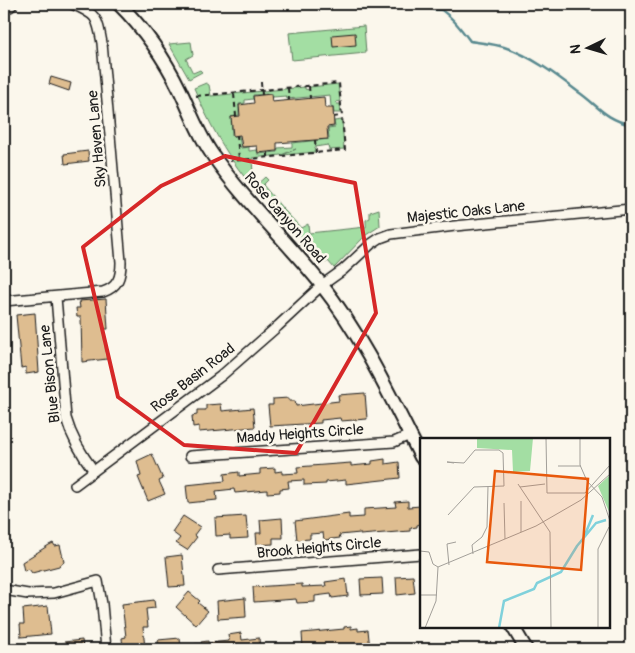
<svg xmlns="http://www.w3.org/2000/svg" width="635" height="653" viewBox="0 0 635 653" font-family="Pangolin,sans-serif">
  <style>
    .green { fill: #a3dea3; stroke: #607d60 }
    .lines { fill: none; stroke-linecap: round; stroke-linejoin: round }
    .stream { stroke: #58898f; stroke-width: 2.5 }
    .building { fill: #debd90; stroke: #1c1c1c }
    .street-casing { stroke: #1c1c1c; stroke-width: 12 }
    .secondary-casing { stroke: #1c1c1c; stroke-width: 16 }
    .path { stroke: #1c1c1c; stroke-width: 2; stroke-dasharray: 5 4; stroke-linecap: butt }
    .street { stroke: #fbf7ec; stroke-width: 9 }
    .secondary { stroke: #fbf7ec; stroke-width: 12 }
    .marked { fill: none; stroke: #d62828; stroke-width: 4; stroke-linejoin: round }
    .labels { text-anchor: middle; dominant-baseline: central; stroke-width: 5; stroke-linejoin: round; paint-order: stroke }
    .street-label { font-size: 15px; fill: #1c1c1c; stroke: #fbf7ec }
    .inset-river { fill: none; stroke: #80d1db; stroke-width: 2.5 }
    .inset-road { fill: none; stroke: #a29f99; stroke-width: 1 }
    .view { fill: #e8590c; fill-opacity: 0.15; stroke: #e8590c; stroke-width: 2.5 }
    .inset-edge { fill: none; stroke: #1c1c1c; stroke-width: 2.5 }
  </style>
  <rect width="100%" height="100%" fill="#fbf7ec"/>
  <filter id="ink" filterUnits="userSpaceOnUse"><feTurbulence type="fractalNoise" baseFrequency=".02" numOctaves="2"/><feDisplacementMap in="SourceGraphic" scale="10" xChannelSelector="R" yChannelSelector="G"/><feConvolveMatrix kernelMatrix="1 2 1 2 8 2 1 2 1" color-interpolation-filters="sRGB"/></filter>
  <g filter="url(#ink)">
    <path class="green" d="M364,26L366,53L292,60L289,33Z
      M191,42L193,55L186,59L193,73L200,70L202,72L189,79L169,44Z
      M206,83L209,85L211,96L305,87V89L309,90L310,87L338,84L340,101L336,102L337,104H340L341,113H334L333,107H331L330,95L287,99L286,96L273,97L272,94L253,95V99L245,100V103L239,104V115L231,117L232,136H239L241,148L249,147V151L257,150L258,154L277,152L278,148L292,147V143L329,139L328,128L335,127L334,121L342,120L344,149L329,150L328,145L315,147V152L283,155L296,149L281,155L252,158L253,174L246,179C224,151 208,121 194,88Z
      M265,177L268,180L263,185L283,209L278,210H284L301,228L308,224L309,233L366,227V220L370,218V212L379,209L380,226L366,235L334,268L328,261L325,263L276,209L254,187Z"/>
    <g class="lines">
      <path class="stream" d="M383,4L442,10
        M432,4C449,13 459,26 470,41C481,43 493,44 504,47C531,56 555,74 577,91C599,106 603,118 631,125"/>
    </g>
    <path class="building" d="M355,33L356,45L333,47L332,35Z
      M51,77L71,83L69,91L49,84Z
      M271,94L272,102L324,97L325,108H333L334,126L327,127L328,139L277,143V151L258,153L257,146L242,147L240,135L233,136L231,117L240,116L239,105L254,103L253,96Z
      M88,151L89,161L65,164L64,154Z
      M106,299L108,329H104L107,359L82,362L81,317H77L76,308H80L79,301Z
      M35,313L39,372L26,374V367L21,368L16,315Z
      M365,393L367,419L341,421L340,418L321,420V423L270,426L268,405H273V399L289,398V401H295L296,406L339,401L338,395Z
      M221,404L222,411L253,408L255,427L199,432V426L193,427L192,416L197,415V410H206V405Z
      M152,454L163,479L159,481L165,494L148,501L138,477L141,476L137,461Z
      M385,459V464L399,462L400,478L346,484V480L326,482V484L304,485V480L288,481L289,488L280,489V492L267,493V490L235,493L234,489L216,491L217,500L188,503L186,485L225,481L224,474L239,472V476L260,474V469L275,468V472L282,471V474L298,473L297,467L351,463V466L372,464V461Z
      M408,501V507L421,506V524L417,525V527L410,528V531L360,535V533L339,535L340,538L324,540L323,533L310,534V539L297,540L295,521L349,514V518L364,517V509L396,507L395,502Z
      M183,516L200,527L194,535L197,537L187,550L176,543L180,538L172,532Z
      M246,516L248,538L230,539V535L216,536L215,518Z
      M282,518L283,538H273V544L257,545L256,533H261L260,520Z
      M53,543L55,546L60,545L64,562L59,566L32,573L29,569L24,571L22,562L49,545Z
      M182,555L185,586L169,587L166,557Z
      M413,576L415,593L397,595L396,577Z
      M382,578L383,594L361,595L360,579Z
      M346,579L348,596L332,598L331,594L315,596V602L297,603L296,599L254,602L253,587L302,584V587L326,586L325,582Z
      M189,592L200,601L198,603L208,611L196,625L176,607Z
      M245,598L246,617L218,619L217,601Z
      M154,600L155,608L146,609L148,627H143L145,649H123L122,638L126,637L122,604Z
      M48,606L51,634L21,637L20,624H24L23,609Z
      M351,626V629L358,628V631L368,630L370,649H303L302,633L344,629V627Z
      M241,633L242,640L259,638L260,649H196L195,644H202L201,642L208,641V643L229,641L228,635Z
      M180,638L181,649H159L158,640Z
      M82,640L83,649H65L64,642Z"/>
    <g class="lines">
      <g class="street-casing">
        <path id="street" d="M4,8L10,7L13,4
          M56,297L66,418C72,439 81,454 94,471
          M4,301L103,292C118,287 121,277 121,262L102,43C97,16 97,15 72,4
          M190,456L394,442L410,435
          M75,485L221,376L278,326L322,285L343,270L371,244L380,238L391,234L455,226L631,209
          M218,570L421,554
          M4,590L28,594L54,593L98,581L102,604L106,649"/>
      </g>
      <g class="secondary-casing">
        <path id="secondary" d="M119,4C145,30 164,57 180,90C190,111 198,134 212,154C244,201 286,240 321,284C363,337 391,398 421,457
          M513,627L526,649"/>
      </g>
      <path class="path" d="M261,82L262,95
        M309,86L310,98
        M288,88L289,100
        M234,94L236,116
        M196,96L339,83L345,150L230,161
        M333,117L341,116
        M237,135L239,160
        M315,140L316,153
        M268,152V157"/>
      <use href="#street" class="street"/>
      <use href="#secondary" class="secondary"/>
    </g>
  </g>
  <path class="marked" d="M225,156L355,183L376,313L296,453L184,445L118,397L83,247L161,186Z"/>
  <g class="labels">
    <g class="street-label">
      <text transform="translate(97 139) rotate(-95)">Sky Haven Lane</text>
      <text transform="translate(466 212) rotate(-6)">Majestic Oaks Lane</text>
      <text transform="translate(285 218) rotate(49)">Rose Canyon Road</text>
      <text transform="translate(50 374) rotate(-96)">Blue Bison Lane</text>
      <text transform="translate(193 378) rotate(-38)">Rose Basin Road</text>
      <text transform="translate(300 434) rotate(-4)">Maddy Heights Circle</text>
      <text transform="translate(319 548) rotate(-5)">Brook Heights Circle</text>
    </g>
  </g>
  <g transform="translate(420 438)">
    <rect width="190" height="190" fill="#fbf7ec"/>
    <path d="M57,0H113L110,33L93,34L92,12L57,10ZM190,37V76L178,48Z" fill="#a3dea3"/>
    <path class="inset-river" d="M162,104L173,77M79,190L84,163L114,151L117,145L141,134L157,108L176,85L186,82"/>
    <path class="inset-road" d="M126,0L127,55H165L190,27M160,0V27L167,43L182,59L190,83M34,25L27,24L44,25L55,12M138,28H161M98,46L130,94L131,190M100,49L125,46M101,63V94M84,65L85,101M28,77L54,49L84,48L83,15L79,12H55M0,113L9,114L13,126L18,129M53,116L52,107L62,99L67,89L68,48M29,127L27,106L36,104M18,129L116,88L161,62L190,36M0,157H17M5,190L16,163L18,129M178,190V111L189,89"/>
    <path class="view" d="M75,33L168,41L161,132L67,124Z"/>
    <rect width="190" height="190" class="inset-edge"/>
  </g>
  <rect width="635" height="653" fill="none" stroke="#fbf7ec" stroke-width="20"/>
  <rect x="10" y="10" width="615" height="633" fill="none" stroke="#1c1c1c" stroke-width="2" filter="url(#ink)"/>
  <g transform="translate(588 48) rotate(265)" stroke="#fbf7ec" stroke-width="4" paint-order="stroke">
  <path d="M0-4L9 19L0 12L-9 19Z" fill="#1c1c1c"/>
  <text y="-8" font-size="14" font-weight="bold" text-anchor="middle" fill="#1c1c1c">N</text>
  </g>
</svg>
